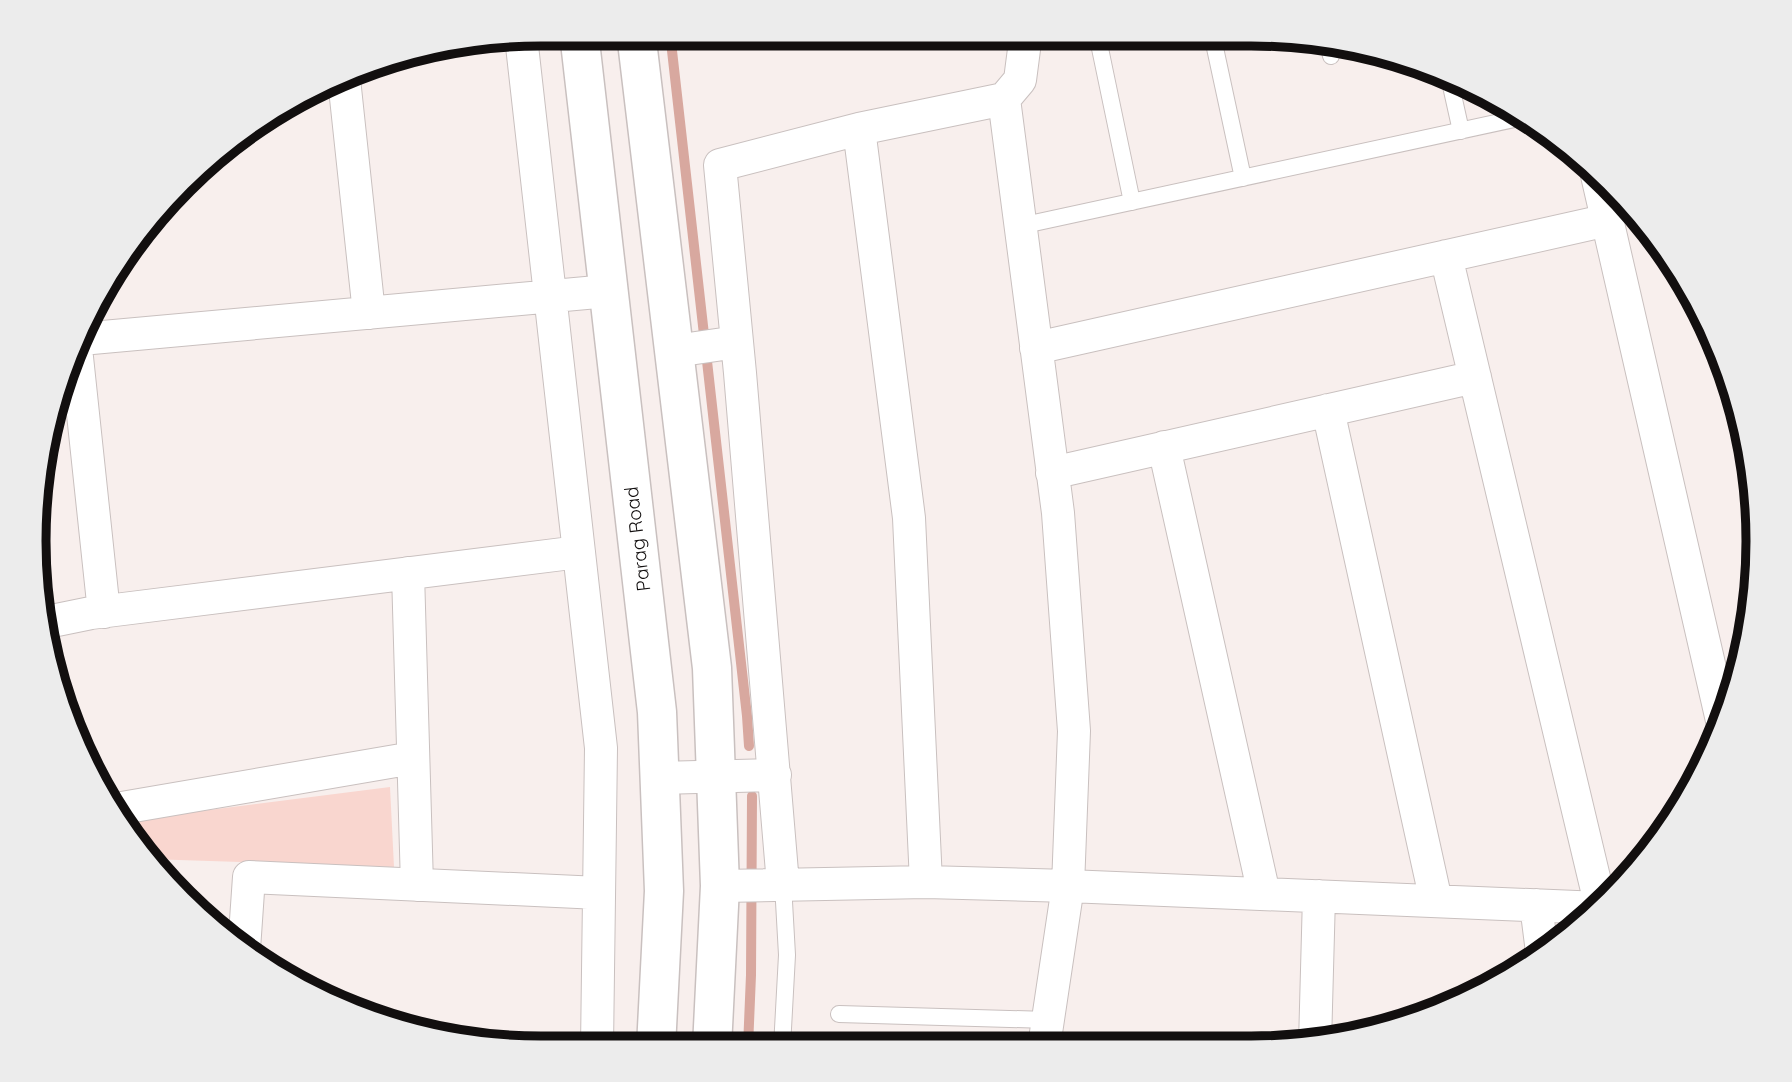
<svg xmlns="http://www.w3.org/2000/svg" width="1792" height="1082" viewBox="0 0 1792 1082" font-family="Quicksand,sans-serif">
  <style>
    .green { fill: #f9d6cf }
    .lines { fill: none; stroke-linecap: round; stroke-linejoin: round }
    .stream { stroke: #d8a89f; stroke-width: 10 }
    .service-casing { stroke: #c9c0bf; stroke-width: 18 }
    .minor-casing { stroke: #c9c0bf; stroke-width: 34 }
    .tertiary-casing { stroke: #c9c0bf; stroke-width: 41 }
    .service { stroke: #fff; stroke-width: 16 }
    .minor { stroke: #fff; stroke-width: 32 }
    .tertiary { stroke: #fff; stroke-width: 38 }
    .labels { text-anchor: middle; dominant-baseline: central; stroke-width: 6; stroke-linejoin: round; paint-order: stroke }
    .street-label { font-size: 19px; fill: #120f0f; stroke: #fff }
    .rim { fill: none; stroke: #120f0f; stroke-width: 9 }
  </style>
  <rect width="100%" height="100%" fill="#f8efed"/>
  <path class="green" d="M390,787L394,867L148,859L138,850L123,821Z"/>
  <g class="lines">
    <path class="stream" d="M670,33L747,716L749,746
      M748,1047L751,975L752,796"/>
    <g class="service-casing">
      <path id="service" d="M1097,34L1132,202
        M1212,34L1243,178
        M1328,43L1331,56
        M1449,77L1461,131
        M1020,226L1528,116
        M839,1014L1048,1020
        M782,1047L787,955L783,884"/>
    </g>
    <g class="minor-casing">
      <path id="minor" d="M521,37L601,748L597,1047
        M344,79L369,313
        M1004,99L1058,513L1074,731L1068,886L1044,1046
        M859,129L909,518L926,882
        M1596,171L1723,725
        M1446,256L1601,907
        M81,339L608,291
        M76,348L104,612
        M1036,348L1608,220
        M675,351L737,342
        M1328,410L1436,901
        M1164,447L1264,894
        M1052,473L1475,377
        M408,573L417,885
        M47,622L91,613L579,552
        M659,778L775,775
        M116,809L413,758
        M783,884L740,373L720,165L859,129L1004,99L1020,80L1026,34
        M720,886L926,882L1068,886L1600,908
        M1536,905L1542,952
        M244,949L249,877L599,893
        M1315,1044L1319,896"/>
    </g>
    <g class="tertiary-casing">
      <path id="tertiary" d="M579,33L657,712L664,891L656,1047
        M636,33L712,668L720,886L712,1047"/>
    </g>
    <use href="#service" class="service"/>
    <use href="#minor" class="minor"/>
    <use href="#tertiary" class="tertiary"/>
  </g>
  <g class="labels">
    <g class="street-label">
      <text transform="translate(637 539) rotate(-97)">Parag Road</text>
    </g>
  </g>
  <path d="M0 0H1792V1082H0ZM541 46H1251A495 495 0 0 1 1746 541V541A495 495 0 0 1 1251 1036H541A495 495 0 0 1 46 541V541A495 495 0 0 1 541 46Z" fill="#ececec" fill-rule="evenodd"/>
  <path class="rim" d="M541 46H1251A495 495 0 0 1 1746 541V541A495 495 0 0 1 1251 1036H541A495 495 0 0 1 46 541V541A495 495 0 0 1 541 46Z"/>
</svg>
